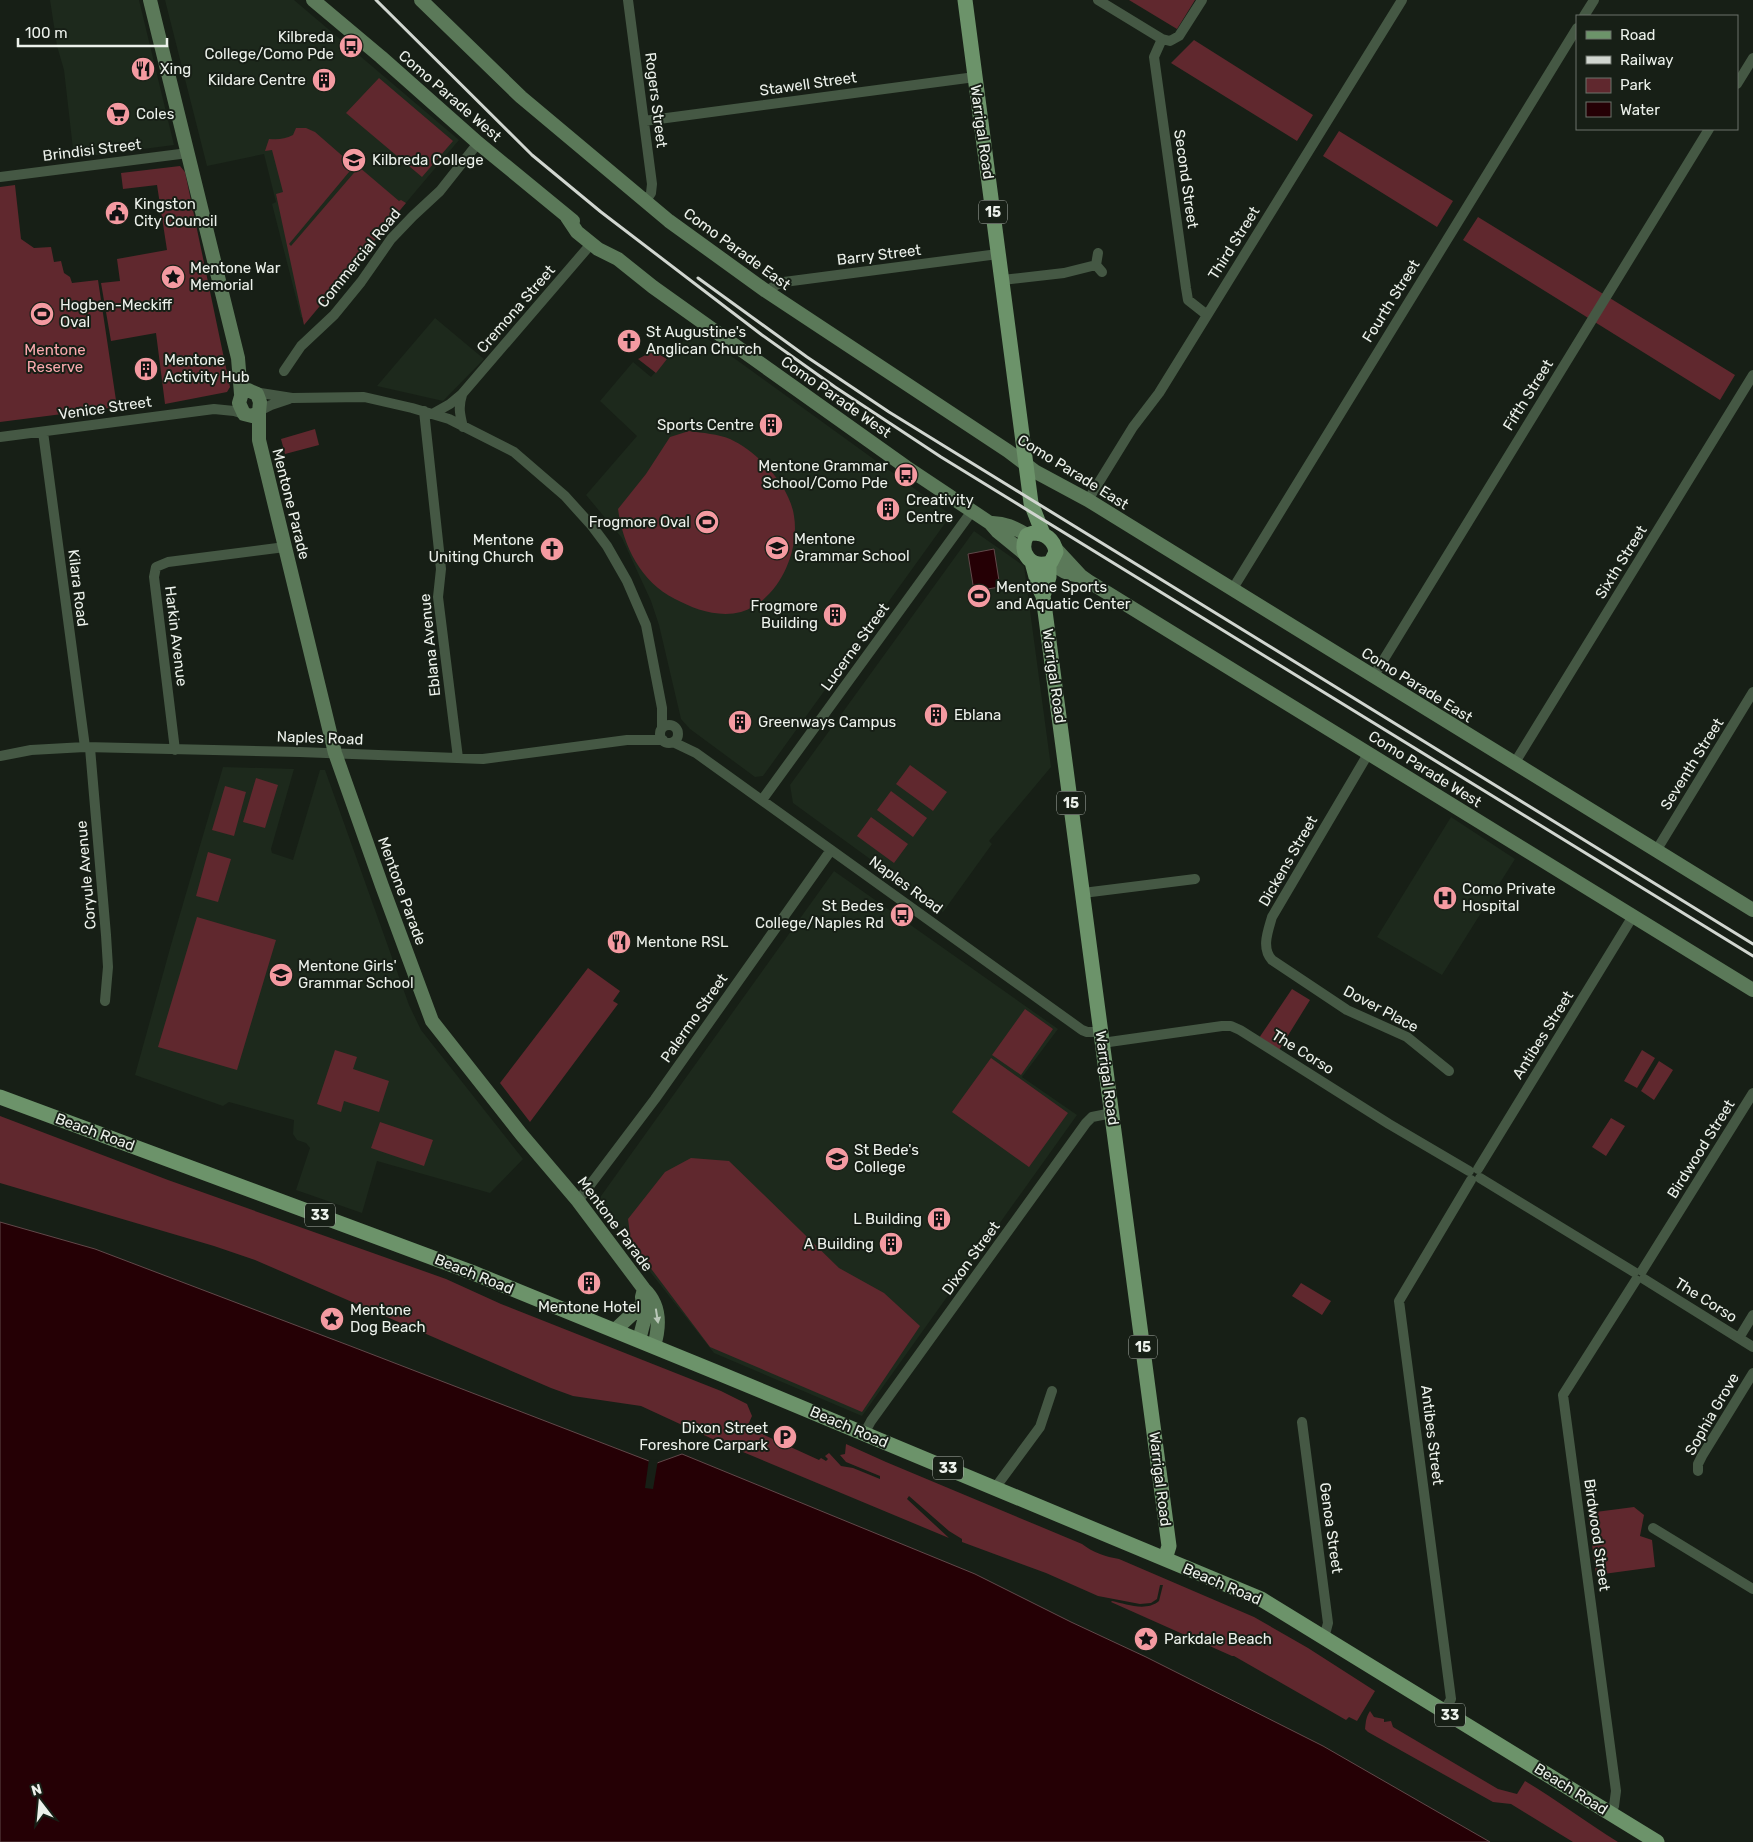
<svg xmlns="http://www.w3.org/2000/svg" width="1753" height="1842" viewBox="0 0 1753 1842" font-family="Rubik,sans-serif">
  <style>
    .built { fill: #1d291c }
    .green { fill: #60282e }
    .water { fill: #250005; stroke: #61484a }
    .pier { fill: #171f16 }
    .lines { fill: none; stroke-linecap: round; stroke-linejoin: round }
    .street { stroke: #455844; stroke-width: 10 }
    .secondary { stroke: #5b7959; stroke-width: 14 }
    .primary { stroke: #6c936a; stroke-width: 15 }
    .rail { stroke: #d1d6d0; stroke-width: 3 }
    .oneway { fill: #b9c7b8 }
    .labels { text-anchor: middle; dominant-baseline: central; stroke-width: 4; stroke-linejoin: round; paint-order: stroke }
    .shield { fill: #171f16; stroke: #acb2ab; stroke-width: 1 }
    .shield-label { font-size: 14px; font-weight: bold; fill: #ecf1eb }
    .poi-label { font-size: 15px; fill: #ecf1eb; stroke: #171f16; text-anchor: start }
    .street-label { font-size: 15px; fill: #ecf1eb; stroke: #171f16 }
    .park-label { font-size: 15px; fill: #f9a9ae; stroke: #171f16 }
  </style>
  <rect width="100%" height="100%" fill="#171f16"/>
  <path class="built" d="M50,0H139L174,145L74,158L64,70L57,46Z
    M165,0H294L459,140L307,320L301,317L272,204L276,202L264,154L207,166Z
    M435,318L484,359L443,401L377,386Z
    M694,329L951,515L763,776L755,777L690,729L681,719L659,625L651,601L622,538L586,495L637,436L600,401L633,362L651,377Z
    M974,531L1024,566L1051,767L989,841L992,844L943,912L793,803L790,785Z
    M223,767L294,769L271,849L272,853L293,860L320,770H325L409,1005L421,1030L523,1159L490,1193L377,1161L362,1213L296,1190L310,1148L306,1143L297,1140L293,1134L294,1120L229,1102L223,1106L135,1075L171,945Z
    M1451,817L1515,859L1442,975L1377,937Z
    M834,871L1058,1029L1022,1077L1077,1115L862,1416L714,1353L596,1203Z"/>
  <path class="green" d="M1129,0H1195L1177,29Z
    M1194,40L1313,115L1297,141L1171,63Z
    M379,78L453,141L422,177L346,113Z
    M296,128H306L315,132L354,166L289,244L291,246L359,167L399,201L401,200L406,203L304,325L276,194L283,192L272,150L265,151L269,139C278,140 285,139 293,135Z
    M1339,131L1453,201L1437,227L1323,156Z
    M180,166L185,172L230,387L227,392L165,404L156,333L111,341L101,283L120,281L117,259L167,250L157,185L123,189L121,173Z
    M15,185L21,239L34,248L51,247L54,262L61,261L64,273L70,277L72,283L98,280L117,407L0,422V187Z
    M1478,217L1735,375L1720,400L1463,240Z
    M653,351L667,359L656,373L638,359Z
    M315,429L319,445L285,454L281,439Z
    M689,431C703,433 718,434 730,439C758,452 790,486 794,516C800,552 778,601 741,612C718,618 694,609 675,599C641,582 623,546 618,509L646,474L670,437Z
    M910,765L947,792L933,811L896,784Z
    M256,778L278,785L265,828L243,822Z
    M225,786L246,792L234,836L212,830Z
    M891,791L927,818L913,837L877,810Z
    M871,817L908,844L894,863L857,836Z
    M208,852L231,859L218,902L196,896Z
    M197,917L276,940L237,1070L158,1047Z
    M588,968L620,991L613,1001L618,1004L530,1122L500,1083Z
    M1292,989L1310,1000L1279,1050L1259,1038Z
    M1025,1009L1053,1029L1021,1075L992,1055Z
    M335,1050L357,1057L353,1069L389,1081L379,1112L344,1101L341,1112L317,1104Z
    M1642,1050L1655,1058L1637,1088L1624,1081Z
    M991,1058L1068,1113L1029,1167L952,1112Z
    M1659,1061L1673,1070L1654,1100L1641,1091Z
    M0,1116L168,1180L446,1279L501,1304L721,1391L747,1404L752,1416L747,1427L819,1460L821,1458L826,1461L828,1459L825,1456L829,1453L841,1466L853,1468L880,1479V1476L846,1462L840,1455L845,1454L846,1444L886,1462L1082,1544C1092,1552 1106,1557 1119,1559L1254,1617L1308,1648L1375,1691L1357,1721L1349,1717L1346,1720L1234,1656H1232L1111,1602L1112,1601C1126,1604 1146,1612 1159,1601L1163,1585H1160L1157,1599L1151,1603L1140,1604L1098,1596L1046,1573L962,1542V1539L949,1531L909,1496L907,1499L949,1538L719,1442L641,1406L573,1396L551,1388L255,1260L214,1246L0,1183Z
    M1611,1118L1625,1126L1606,1156L1592,1147Z
    M380,1122L433,1140L424,1166L371,1148Z
    M691,1158L729,1161L839,1268L884,1293L920,1326L862,1412L710,1347L631,1242L628,1219L665,1172Z
    M1301,1283L1331,1301L1322,1315L1292,1296Z
    M1634,1507L1644,1515L1640,1536L1652,1540L1655,1567L1596,1575L1588,1513Z
    M1370,1711L1374,1717L1384,1719V1722L1391,1721L1393,1727L1498,1789L1517,1794L1525,1781C1557,1800 1586,1822 1618,1842H1573L1511,1804L1493,1802L1368,1732L1365,1729C1366,1721 1366,1717 1370,1711Z"/>
  <path class="water" d="M994,549L1000,587L974,591L968,554Z
    M0,1222L95,1249L353,1347L649,1461L657,1463L682,1454L975,1574L1071,1622L1146,1657L1323,1746L1490,1842H0Z"/>
  <path class="pier" d="M649,1459L658,1460L653,1489L645,1488Z"/>
  <g class="lines">
    <path class="street" d="M628,0L652,184L651,193L645,202
      M1098,0L1162,39L1170,41L1179,36L1202,0
      M1584,16L1594,0
      M1162,39L1154,57L1186,288L1188,300L1207,315
      M1737,84L1753,58
      M644,121L975,77
      M0,177L188,153
      M1098,253L1096,265L1102,272
      M1002,280L1064,273L1096,265
      M766,291L778,284L784,282L998,254
      M284,371L301,346L334,315L361,282L391,239L413,216L440,191L478,143
      M254,392L292,398L364,397L412,408L449,419L514,452L565,496L592,526L607,546L627,581L646,625L662,708V728
      M462,395C458,407 460,415 463,427
      M259,411L271,405L289,399
      M424,411L441,569L438,597L458,758
      M434,413L450,404L462,394L591,244
      M43,432L85,747
      M0,437L214,409L234,411L244,414
      M1088,500L1133,427L1159,393L1402,0
      M1232,590L1577,28
      M1373,677L1709,129
      M660 734a9 9 0 1 1 18 0a9 9 0 1 1-18 0Z
      M673,742L696,753L1082,1030L1087,1032H1101
      M90,748L106,935L108,967L105,1001
      M175,750L154,577L156,567L168,562L285,547
      M1368,754L1272,917C1268,931 1261,948 1272,960L1347,1010L1407,1037L1449,1071
      M0,756L31,750L85,747L300,752L483,759L627,740H663
      M1514,764L1753,375
      M762,800L972,511
      M1656,851L1753,692
      M1083,893L1195,879
      M1102,1043L1222,1026H1231L1240,1030L1389,1124L1469,1171
      M1478,1169L1633,916
      M1480,1178L1634,1272
      M578,1201L655,1099L831,850
      M1642,1271L1753,1093
      M1644,1279L1753,1347
      M1739,1338L1753,1315
      M1302,1422L1328,1623L1324,1638
      M864,1434L871,1421L1086,1123L1092,1117L1112,1113
      M1698,1471V1464L1702,1456L1753,1373
      M995,1488L1040,1427L1052,1391
      M1653,1528L1753,1589
      M1444,1711L1451,1699L1399,1301L1471,1180
      M1610,1813L1614,1806L1616,1791L1563,1395L1636,1280"/>
    <path class="secondary" d="M150,0L238,358L241,394
      M313,0L381,57L478,143L573,221
      M421,0L521,97L669,221L766,291L1008,451L1036,472L1088,500L1753,910
      M567,217L577,232L598,249L618,259L653,287L771,371L906,467L990,523L997,531L1025,554
      M248,390L257,394L260,402L259,412L252,416L244,414L239,403L242,393Z
      M259,412V440L335,753L382,886L432,1021L521,1134L578,1201L644,1289C661,1305 660,1326 654,1346
      M990,523C1004,522 1015,528 1027,535
      M1056,549L1081,576L1088,581L1753,990
      M1051,562C1059,570 1069,575 1081,576
      M615,1330L643,1304
      M639,1340L645,1317L642,1297L644,1289"/>
    <path class="primary" d="M965,0L1031,503L1043,534
      M1033,533C1045,533 1054,539 1056,552L1051,562C1033,570 1017,554 1027,535Z
      M1032,562L1039,588L1043,596L1169,1546L1165,1559
      M1043,596L1049,577V564
      M0,1097L471,1272L716,1372L1261,1599L1657,1842"/>
    <path class="rail" d="M376,0L532,155L601,212L762,335L835,387L941,457L1753,956
      M698,278L807,357L889,412L1753,944"/>
  </g>
  <defs><path id="oneway-solid" d="M-6-.8H1V-3.2L6.5 0L1 3.2V.8H-6Z" transform="scale(1.25)"/></defs>
  <use class="oneway" href="#oneway-solid" transform="translate(657 1316) rotate(81)"/>
  <defs>
    <g id="bus-disc" transform="scale(1.25)"><circle r="9.5" fill="#f49aa1" stroke="#171f16"/><path d="M-5-6H5V4H4V6H2V4H-2V6H-4V4H-5ZM-3.5-4V0h7V-4ZM-3.5 1.2v1.5H-2V1.2ZM2 1.2v1.5H3.5V1.2Z" fill="#111"/></g>
    <g id="restaurant-disc" transform="scale(1.25)"><circle r="9.5" fill="#f49aa1" stroke="#171f16"/><path d="M-5-6h1v4h1v-4h1v4h1v-4h1v5L-1.5 .5V6h-2V.5L-5-1ZM5-6V6H3V1.5H1.5Q1.5-4 5-6Z" fill="#111"/></g>
    <g id="building-disc" transform="scale(1.25)"><circle r="9.5" fill="#f49aa1" stroke="#171f16"/><path d="M-4-6H4V6H1V3H-1V6H-4ZM-2.5-4.3h1.7v1.8h-1.7ZM.8-4.3h1.7v1.8H.8ZM-2.5-1h1.7V.8h-1.7ZM.8-1h1.7V.8H.8Z" fill="#111"/></g>
    <g id="supermarket-disc" transform="scale(1.25)"><circle r="9.5" fill="#f49aa1" stroke="#171f16"/><path d="M-6-5.5h2.5l.6 2H6L4.5 2H-2.5L-4.4-4H-6ZM-1.5 3.2a1.3 1.3 0 1 0 .1 0ZM3 3.2a1.3 1.3 0 1 0 .1 0Z" fill="#111"/></g>
    <g id="school-disc" transform="scale(1.25)"><circle r="9.5" fill="#f49aa1" stroke="#171f16"/><path d="M0-5L7-2L0 1L-7-2ZM-4 1L0 2.5L4 1V4Q0 6-4 4Z" fill="#111"/></g>
    <g id="civic-disc" transform="scale(1.25)"><circle r="9.5" fill="#f49aa1" stroke="#171f16"/><path d="M-.6-6.5H3V-4.5H.6V-3L4-1V1h2V6H-6V1h2V-1L-.6-3ZM-1.2 2.5V6h2.4V2.5Z" fill="#111"/></g>
    <g id="sight-disc" transform="scale(1.25)"><circle r="9.5" fill="#f49aa1" stroke="#171f16"/><path d="M0-6L1.8-2.2L6-1.7L2.9 1.2L3.7 5.4L0 3.3L-3.7 5.4L-2.9 1.2L-6-1.7L-1.8-2.2Z" fill="#111"/></g>
    <g id="stadium-disc" transform="scale(1.25)"><circle r="9.5" fill="#f49aa1" stroke="#171f16"/><path d="M0-5a6.5 5 0 1 0 0 10a6.5 5 0 1 0 0-10ZM-3.5-1.8h7v3.6h-7Z" fill="#111"/></g>
    <g id="church-disc" transform="scale(1.25)"><circle r="9.5" fill="#f49aa1" stroke="#171f16"/><path d="M-1.2-6h2.4v3.5h3.3v2.4h-3.3V6h-2.4V-.1h-3.3v-2.4h3.3Z" fill="#111"/></g>
    <g id="hospital-disc" transform="scale(1.25)"><circle r="9.5" fill="#f49aa1" stroke="#171f16"/><path d="M-5-5h3v3.5h4V-5h3V5h-3V1.5h-4V5h-3Z" fill="#111"/></g>
    <g id="parking-disc" transform="scale(1.25)"><circle r="9.5" fill="#f49aa1" stroke="#171f16"/><path d="M-3.5-5.5H1a3.5 3.5 0 0 1 0 7H-1V5.5H-3.5ZM-1-3.4V-.6H.8a1.4 1.4 0 0 0 0-2.8Z" fill="#111"/></g>
  </defs>
  <g fill-rule="evenodd">
    <use href="#bus-disc" x="351" y="46"/>
    <use href="#restaurant-disc" x="143" y="69"/>
    <use href="#building-disc" x="324" y="80"/>
    <use href="#supermarket-disc" x="118" y="114"/>
    <use href="#school-disc" x="354" y="160"/>
    <use href="#civic-disc" x="117" y="213"/>
    <use href="#sight-disc" x="173" y="277"/>
    <use href="#stadium-disc" x="42" y="314"/>
    <use href="#church-disc" x="629" y="341"/>
    <use href="#building-disc" x="146" y="369"/>
    <use href="#building-disc" x="771" y="425"/>
    <use href="#bus-disc" x="906" y="475"/>
    <use href="#building-disc" x="888" y="509"/>
    <use href="#stadium-disc" x="707" y="522"/>
    <use href="#school-disc" x="777" y="548"/>
    <use href="#church-disc" x="552" y="549"/>
    <use href="#stadium-disc" x="979" y="596"/>
    <use href="#building-disc" x="835" y="615"/>
    <use href="#building-disc" x="936" y="715"/>
    <use href="#building-disc" x="740" y="722"/>
    <use href="#hospital-disc" x="1445" y="898"/>
    <use href="#bus-disc" x="902" y="915"/>
    <use href="#restaurant-disc" x="619" y="942"/>
    <use href="#school-disc" x="281" y="975"/>
    <use href="#school-disc" x="837" y="1159"/>
    <use href="#building-disc" x="939" y="1219"/>
    <use href="#building-disc" x="891" y="1244"/>
    <use href="#building-disc" x="589" y="1283"/>
    <use href="#sight-disc" x="332" y="1319"/>
    <use href="#parking-disc" x="785" y="1437"/>
    <use href="#sight-disc" x="1146" y="1639"/>
  </g>
  <g class="labels">
    <g class="shield">
      <rect x="979" y="200.5" width="28" height="23" rx="4"/>
      <rect x="1057" y="791.5" width="28" height="23" rx="4"/>
      <rect x="305" y="1203.5" width="30" height="23" rx="4"/>
      <rect x="1129" y="1335.5" width="28" height="23" rx="4"/>
      <rect x="933" y="1456.5" width="30" height="23" rx="4"/>
      <rect x="1435" y="1703.5" width="30" height="23" rx="4"/>
    </g>
    <g class="shield-label">
      <text x="993" y="212">15</text>
      <text x="1071" y="803">15</text>
      <text x="320" y="1215">33</text>
      <text x="1143" y="1347">15</text>
      <text x="948" y="1468">33</text>
      <text x="1450" y="1715">33</text>
    </g>
    <g class="poi-label">
      <text x="334" y="37" text-anchor="end">Kilbreda<tspan x="334" dy="17">College/Como Pde</tspan></text>
      <text x="160" y="69">Xing</text>
      <text x="306" y="80" text-anchor="end">Kildare Centre</text>
      <text x="136" y="114">Coles</text>
      <text x="372" y="160">Kilbreda College</text>
      <text x="134" y="204">Kingston<tspan x="134" dy="17">City Council</tspan></text>
      <text x="190" y="268">Mentone War<tspan x="190" dy="17">Memorial</tspan></text>
      <text x="60" y="305">Hogben-Meckiff<tspan x="60" dy="17">Oval</tspan></text>
      <text x="646" y="332">St Augustine's<tspan x="646" dy="17">Anglican Church</tspan></text>
      <text x="164" y="360">Mentone<tspan x="164" dy="17">Activity Hub</tspan></text>
      <text x="754" y="425" text-anchor="end">Sports Centre</text>
      <text x="888" y="466" text-anchor="end">Mentone Grammar<tspan x="888" dy="17">School/Como Pde</tspan></text>
      <text x="906" y="500">Creativity<tspan x="906" dy="17">Centre</tspan></text>
      <text x="690" y="522" text-anchor="end">Frogmore Oval</text>
      <text x="794" y="539">Mentone<tspan x="794" dy="17">Grammar School</tspan></text>
      <text x="534" y="540" text-anchor="end">Mentone<tspan x="534" dy="17">Uniting Church</tspan></text>
      <text x="996" y="587">Mentone Sports<tspan x="996" dy="17">and Aquatic Center</tspan></text>
      <text x="818" y="606" text-anchor="end">Frogmore<tspan x="818" dy="17">Building</tspan></text>
      <text x="954" y="715">Eblana</text>
      <text x="758" y="722">Greenways Campus</text>
      <text x="1462" y="889">Como Private<tspan x="1462" dy="17">Hospital</tspan></text>
      <text x="884" y="906" text-anchor="end">St Bedes<tspan x="884" dy="17">College/Naples Rd</tspan></text>
      <text x="636" y="942">Mentone RSL</text>
      <text x="298" y="966">Mentone Girls'<tspan x="298" dy="17">Grammar School</tspan></text>
      <text x="854" y="1150">St Bede's<tspan x="854" dy="17">College</tspan></text>
      <text x="922" y="1219" text-anchor="end">L Building</text>
      <text x="874" y="1244" text-anchor="end">A Building</text>
      <text x="589" y="1307" text-anchor="middle">Mentone Hotel</text>
      <text x="350" y="1310">Mentone<tspan x="350" dy="17">Dog Beach</tspan></text>
      <text x="768" y="1428" text-anchor="end">Dixon Street<tspan x="768" dy="17">Foreshore Carpark</tspan></text>
      <text x="1164" y="1639">Parkdale Beach</text>
    </g>
    <g class="street-label">
      <text transform="translate(808 84) rotate(-8)">Stawell Street</text>
      <text transform="translate(450 96) rotate(41)">Como Parade West</text>
      <text transform="translate(656 100) rotate(83)">Rogers Street</text>
      <text transform="translate(982 132) rotate(82)">Warrigal Road</text>
      <text transform="translate(92 150) rotate(-7)">Brindisi Street</text>
      <text transform="translate(1186 179) rotate(82)">Second Street</text>
      <text transform="translate(1234 243) rotate(-58)">Third Street</text>
      <text transform="translate(737 249) rotate(36)">Como Parade East</text>
      <text transform="translate(879 255) rotate(-7)">Barry Street</text>
      <text transform="translate(359 258) rotate(-51)">Commercial Road</text>
      <text transform="translate(1391 301) rotate(-58)">Fourth Street</text>
      <text transform="translate(516 309) rotate(-49)">Cremona Street</text>
      <text transform="translate(1528 395) rotate(-58)">Fifth Street</text>
      <text transform="translate(836 397) rotate(35)">Como Parade West</text>
      <text transform="translate(105 408) rotate(-8)">Venice Street</text>
      <text transform="translate(1073 472) rotate(32)">Como Parade East</text>
      <text transform="translate(291 504) rotate(76)">Mentone Parade</text>
      <text transform="translate(1621 562) rotate(-58)">Sixth Street</text>
      <text transform="translate(78 588) rotate(83)">Kilara Road</text>
      <text transform="translate(176 636) rotate(83)">Harkin Avenue</text>
      <text transform="translate(430 645) rotate(-96)">Eblana Avenue</text>
      <text transform="translate(855 647) rotate(-54)">Lucerne Street</text>
      <text transform="translate(1054 676) rotate(82)">Warrigal Road</text>
      <text transform="translate(1417 685) rotate(32)">Como Parade East</text>
      <text transform="translate(320 738) rotate(2)">Naples Road</text>
      <text transform="translate(1692 764) rotate(-58)">Seventh Street</text>
      <text transform="translate(1425 769) rotate(32)">Como Parade West</text>
      <text transform="translate(1288 861) rotate(-60)">Dickens Street</text>
      <text transform="translate(86 875) rotate(-95)">Coryule Avenue</text>
      <text transform="translate(906 885) rotate(36)">Naples Road</text>
      <text transform="translate(402 891) rotate(70)">Mentone Parade</text>
      <text transform="translate(1381 1009) rotate(28)">Dover Place</text>
      <text transform="translate(694 1018) rotate(-55)">Palermo Street</text>
      <text transform="translate(1543 1035) rotate(-58)">Antibes Street</text>
      <text transform="translate(1303 1052) rotate(32)">The Corso</text>
      <text transform="translate(1107 1078) rotate(82)">Warrigal Road</text>
      <text transform="translate(95 1132) rotate(20)">Beach Road</text>
      <text transform="translate(1701 1149) rotate(-58)">Birdwood Street</text>
      <text transform="translate(615 1224) rotate(53)">Mentone Parade</text>
      <text transform="translate(971 1258) rotate(-54)">Dixon Street</text>
      <text transform="translate(474 1274) rotate(22)">Beach Road</text>
      <text transform="translate(1706 1300) rotate(32)">The Corso</text>
      <text transform="translate(1712 1414) rotate(-60)">Sophia Grove</text>
      <text transform="translate(849 1427) rotate(23)">Beach Road</text>
      <text transform="translate(1432 1435) rotate(83)">Antibes Street</text>
      <text transform="translate(1160 1479) rotate(83)">Warrigal Road</text>
      <text transform="translate(1331 1528) rotate(82)">Genoa Street</text>
      <text transform="translate(1597 1535) rotate(82)">Birdwood Street</text>
      <text transform="translate(1222 1584) rotate(23)">Beach Road</text>
      <text transform="translate(1571 1789) rotate(32)">Beach Road</text>
    </g>
    <g class="park-label">
      <text x="55" y="350">Mentone<tspan x="55" dy="17">Reserve</tspan></text>
    </g>
  </g>
  <rect x="1576" y="15" width="162" height="115" fill="#171f16" stroke="#6c736b"/>
  <rect x="1586" y="31" width="25" height="8" fill="#6c936a" stroke="#6c736b"/>
  <text x="1620" y="40" font-size="15" fill="#ecf1eb">Road</text>
  <rect x="1586" y="56" width="25" height="8" fill="#d1d6d0" stroke="#6c736b"/>
  <text x="1620" y="65" font-size="15" fill="#ecf1eb">Railway</text>
  <rect x="1586" y="78" width="25" height="15" fill="#60282e" stroke="#6c736b"/>
  <text x="1620" y="90" font-size="15" fill="#ecf1eb">Park</text>
  <rect x="1586" y="102" width="25" height="15" fill="#250005" stroke="#6c736b"/>
  <text x="1620" y="115" font-size="15" fill="#ecf1eb">Water</text>
  <g transform="translate(40 1802) rotate(344)" stroke="#171f16" stroke-width="4" paint-order="stroke">
  <path d="M0-4L9 19L0 12L-9 19Z" fill="#ecf1eb"/>
  <text y="-8" font-size="14" font-weight="bold" text-anchor="middle" fill="#ecf1eb">N</text>
  </g>
  <path d="M18 38v8h149v-8" fill="none" stroke="#ecf1eb" stroke-width="2.5"/>
  <text x="25" y="38" font-size="15" fill="#ecf1eb" stroke="#171f16" stroke-width="4" paint-order="stroke">100 m</text>
</svg>
